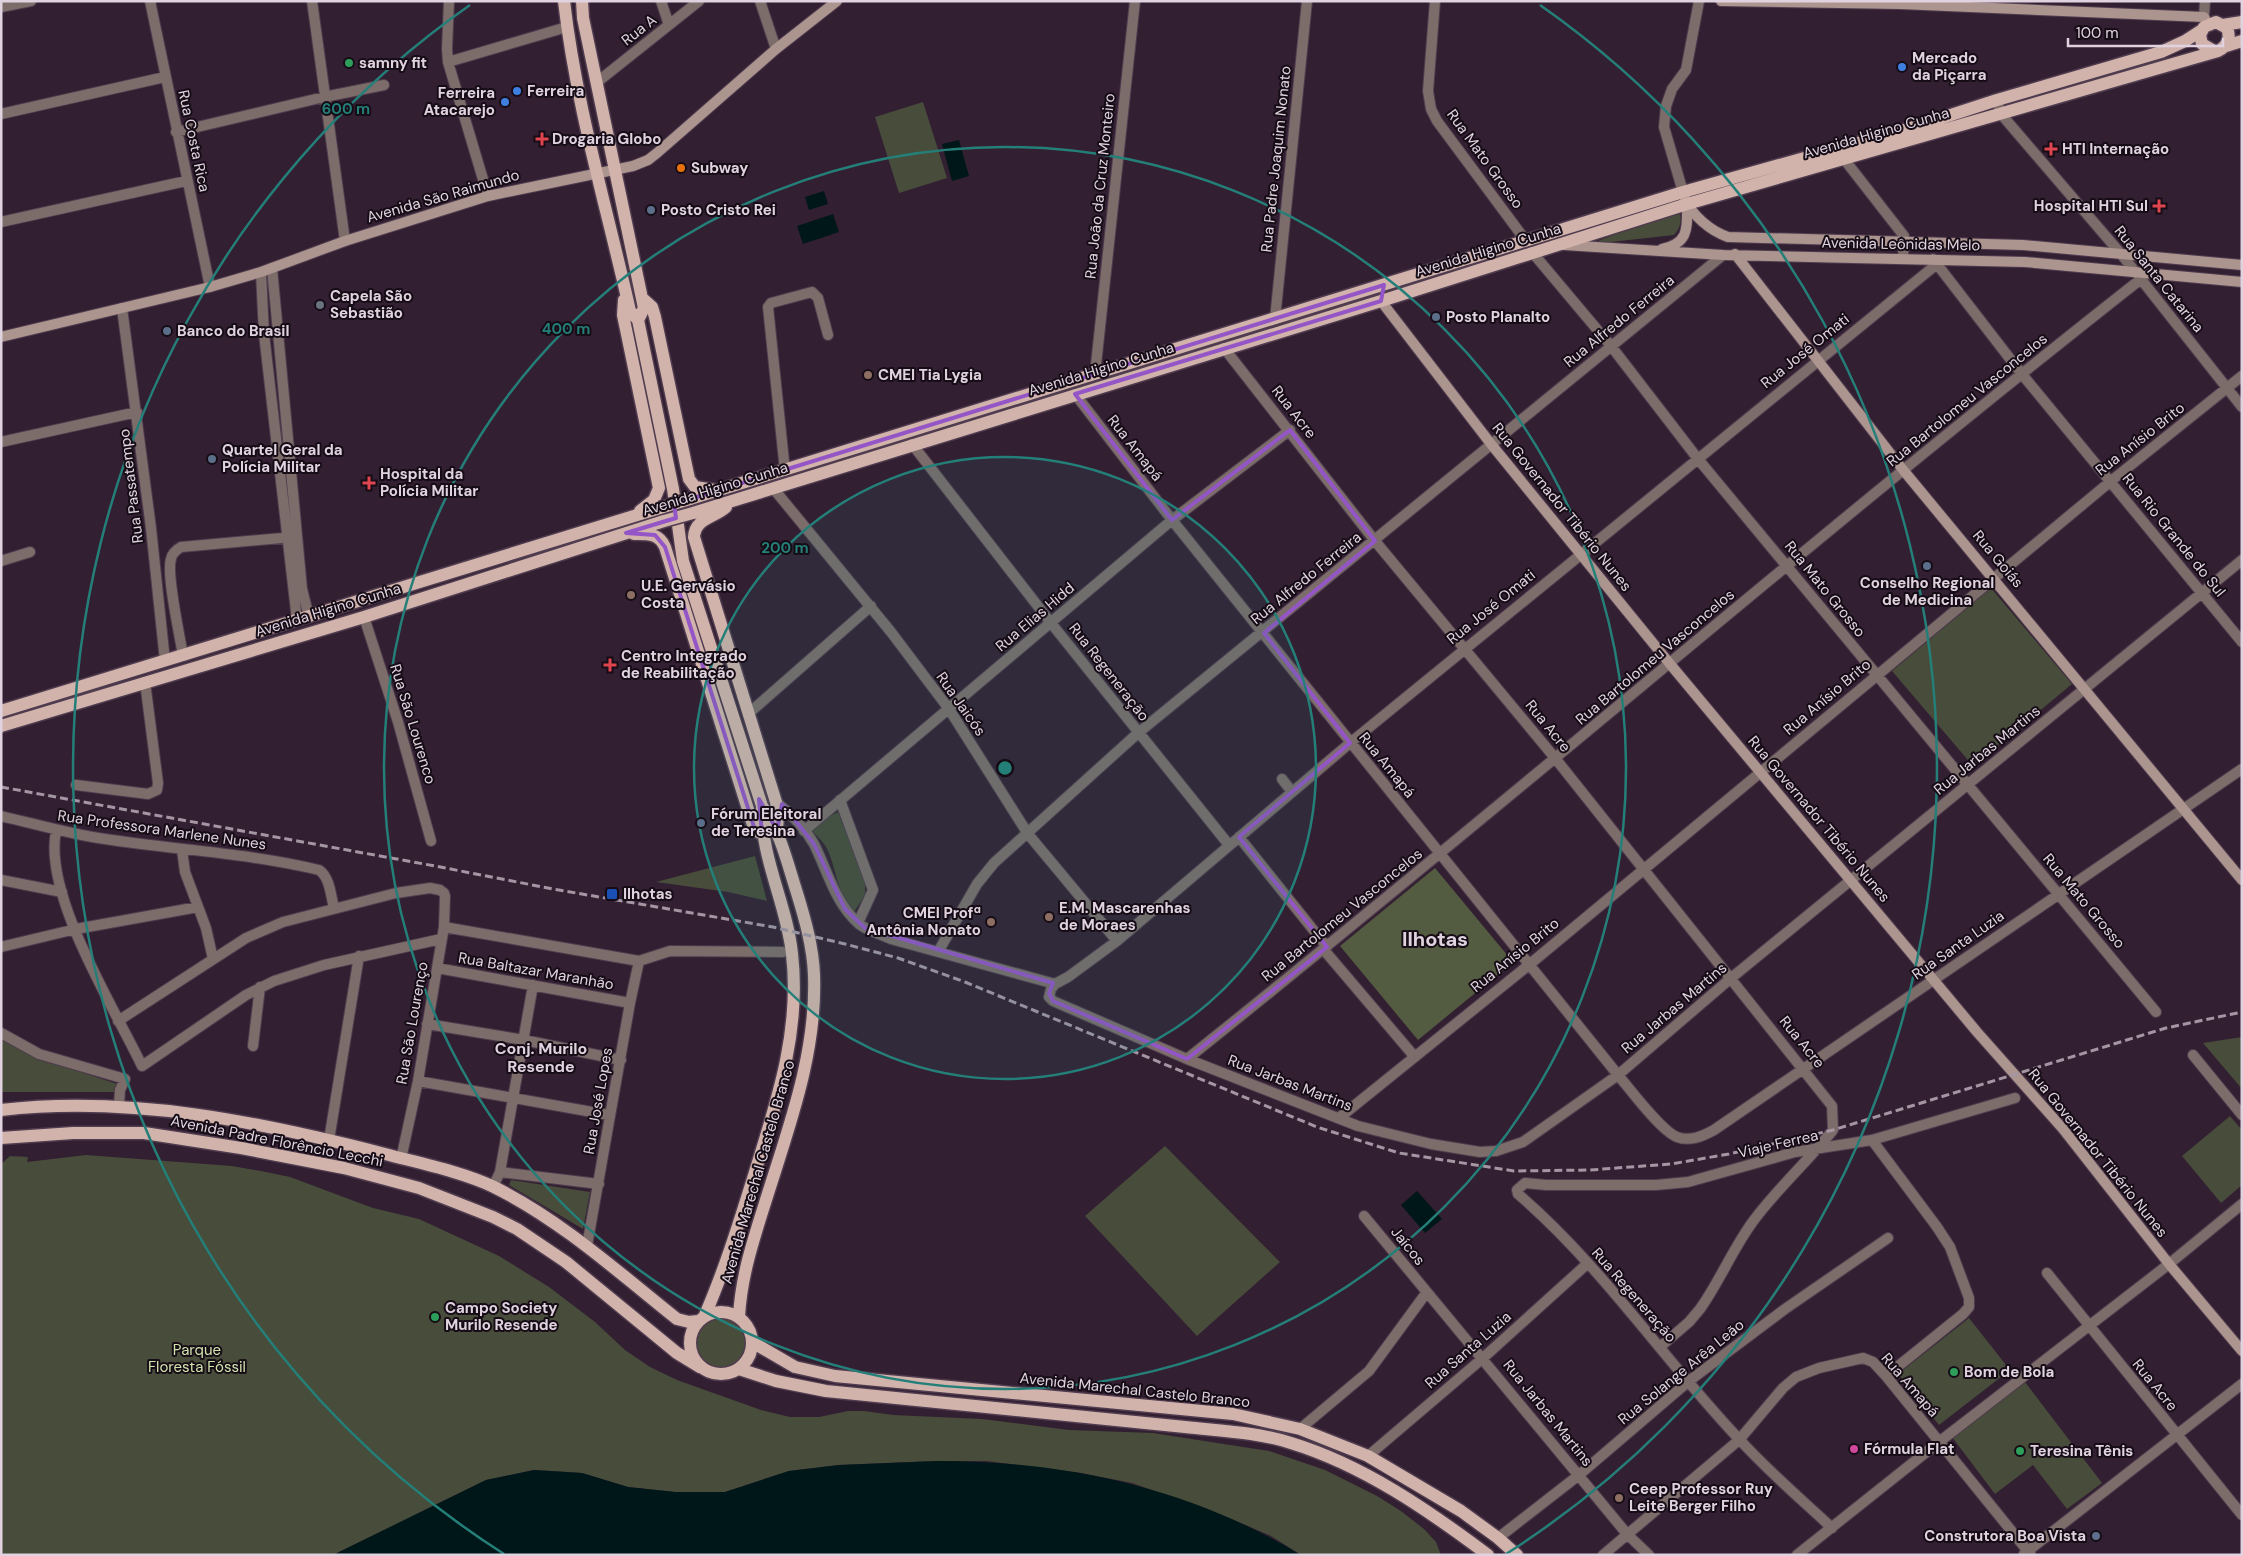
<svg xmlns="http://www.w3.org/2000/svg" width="2243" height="1556" viewBox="0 0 2243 1556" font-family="'DM Sans',sans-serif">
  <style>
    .green { fill: #474c3b }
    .forest { fill: #535b40 }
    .water { fill: #001719 }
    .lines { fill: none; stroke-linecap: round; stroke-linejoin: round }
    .street-casing { stroke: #4f3c4e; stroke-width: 12 }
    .secondary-casing { stroke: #4f3c4e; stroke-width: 12 }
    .primary-casing { stroke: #4f3c4e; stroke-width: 15 }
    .street { stroke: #7c6d6a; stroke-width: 10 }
    .secondary { stroke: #ac948f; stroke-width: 10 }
    .primary { stroke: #d2b3ac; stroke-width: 12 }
    .rail { stroke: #a596a4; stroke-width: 3; stroke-dasharray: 8 4; stroke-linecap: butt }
    .primary-bridge-casing { stroke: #4f3c4e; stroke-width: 15; stroke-linecap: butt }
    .primary-bridge { stroke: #d2b3ac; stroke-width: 12 }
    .marked { fill: none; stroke: #9456c7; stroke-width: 4; stroke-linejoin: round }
    .ring { fill: none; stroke: #247f79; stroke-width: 2.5 }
    .leisure-dot { fill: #2e9e5b; stroke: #150c15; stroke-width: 2 }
    .shop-dot { fill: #3f7fe0; stroke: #150c15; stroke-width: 2 }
    .health-dot { fill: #e0444e; stroke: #150c15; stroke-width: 2 }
    .food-dot { fill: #e8710a; stroke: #150c15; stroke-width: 2 }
    .service-dot { fill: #5c6f8a; stroke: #150c15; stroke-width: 2 }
    .worship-dot { fill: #6b7280; stroke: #150c15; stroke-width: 2 }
    .education-dot { fill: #8d6e63; stroke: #150c15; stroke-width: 2 }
    .transit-dot { fill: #1a4fb4; stroke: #150c15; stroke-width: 2 }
    .hotel-dot { fill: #d1479c; stroke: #150c15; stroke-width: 2 }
    .labels { text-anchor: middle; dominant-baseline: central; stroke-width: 4; stroke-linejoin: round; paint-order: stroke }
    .street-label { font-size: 15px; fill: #e0d3df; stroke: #150c15 }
    .poi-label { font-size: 15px; font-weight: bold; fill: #e0d3df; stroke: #150c15; text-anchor: start }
    .park-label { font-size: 15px; fill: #d1e3ad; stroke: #150c15 }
    .neighbourhood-label { font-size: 16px; font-weight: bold; fill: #e0d3df; stroke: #150c15 }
    .district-label { font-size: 20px; font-weight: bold; fill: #e0d3df; stroke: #150c15 }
    .centre { fill: #247f79; stroke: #150c15; stroke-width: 2.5 }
    .ring-label { font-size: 15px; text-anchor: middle; font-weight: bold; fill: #247f79; stroke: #150c15; stroke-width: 4; stroke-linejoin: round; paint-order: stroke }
  </style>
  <rect width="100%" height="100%" fill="#331f32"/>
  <path class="green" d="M923,102L947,178L899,193L875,117Z
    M1680,213C1682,222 1680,228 1674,235L1602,243L1598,241L1665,215Z
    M1991,588L2072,684L1973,766L1892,671Z
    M838,812L865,882V895L854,912C837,895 837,871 828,851C825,843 817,836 811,830L824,819Z
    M755,856L767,901L728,892L656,882Z
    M2242,1037V1089L2203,1043Z
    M1,1039L39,1058L120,1085L118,1092H1Z
    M2230,1116L2242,1130V1185L2221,1203L2182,1156Z
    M1165,1146L1280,1262L1197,1336L1085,1216Z
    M86,1155L232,1166L261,1171L290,1177L373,1208L419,1219L499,1256L549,1287L595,1322L625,1350L650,1367L677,1380L761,1410L790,1417H819L848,1411H864L893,1415L982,1419L1069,1430L1153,1433L1269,1451L1325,1470L1377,1496L1401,1511L1424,1529L1436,1542L1441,1555H1301L1271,1536L1227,1517L1132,1483L1081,1473L986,1461H937L839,1465L789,1471L725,1492H675L628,1487L582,1473L534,1470L486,1480L333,1555H1V1164L10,1156L28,1157L27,1162Z
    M511,1180L590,1192L583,1229L509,1185Z
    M696 1343a25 25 0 1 1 50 0a25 25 0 1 1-50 0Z
    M1969,1318L2010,1370L1939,1425L1898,1374Z
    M2025,1382L2102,1483L2067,1509L2033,1465L1995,1494L1952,1437Z"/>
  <path class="forest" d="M1435,868L1513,962L1418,1040L1340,946Z"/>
  <path class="water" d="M959,140L969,176L952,181L942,144Z
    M824,191L828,204L809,210L805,197Z
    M833,214L839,232L803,244L797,226Z
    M1417,1191L1442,1219L1425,1233L1401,1205Z
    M937,1461C1066,1461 1190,1488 1301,1555H333L486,1480L534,1470L582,1473L628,1487L675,1492H725L789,1471L839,1465Z"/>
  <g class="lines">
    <g class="street-casing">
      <path id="street" d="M150,1L210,287
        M312,1L345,241
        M449,1L447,49L448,62L488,196
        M661,1L669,25
        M760,1L776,49
        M1435,1L1428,91L1431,109L1437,121L1526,241
        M1,7L31,1
        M2204,17L2205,1
        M448,62L567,27
        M596,83L699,1
        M1997,100L2001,114L2121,254L2242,407
        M1,114L165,77
        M176,132L324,97L384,85
        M1844,159L1904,236L1903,258
        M1683,192L1664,127L1666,106L1672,89L1686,70L1699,1
        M1,222L186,181
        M1532,252L1611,346L1698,459L2156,1012
        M1933,259L2021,373L2242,642
        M272,268L302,589L309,617
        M261,272L264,334L297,620
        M122,308L151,528L165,661
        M1275,319L1307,1
        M1224,348L1375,541L1555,758L1832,1106L1833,1130C1808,1161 1778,1188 1754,1220C1733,1248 1720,1281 1700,1309L1689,1322L1660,1347
        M1095,374L1135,1
        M1075,394L1172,520L1618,1075C1630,1089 1661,1131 1677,1137C1690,1142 1703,1136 1714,1130L2242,769
        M1,442L137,412
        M912,444L1051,623L1229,845
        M785,471L768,307L771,303L812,292L818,298L828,335
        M773,488L891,632L949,709L1028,834L1117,941
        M1,561L30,552
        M364,617L398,722L431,841
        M183,656C180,636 166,574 171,559C172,553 176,550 181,547L293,537
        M748,714L871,606
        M1282,779L1292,792
        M76,785L148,794L157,790L158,783L145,682
        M840,800L873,890L858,923
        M776,802C790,813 805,828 814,844C828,872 835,903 859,924C868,931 880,934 891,939L1055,984L1068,977L1117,941L1350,743L1937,264
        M1,816C36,824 69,834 105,839C176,850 249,853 319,870C330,877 331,897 334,908
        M56,831C43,895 114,1007 142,1066L246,995L274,981L324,965L441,939
        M804,831L1172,520L1290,430
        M1239,837L1327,947
        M182,850L185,872L206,928L213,959
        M1,880L62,892
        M444,927L639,961L670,951L783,952
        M1,947L76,929L198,907
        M1324,950L1414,1056
        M938,952L977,884L994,863L1138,733L1723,255
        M437,968L630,1003
        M1055,984L1051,989L1049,997L1053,1001L1187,1059L1358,1126L1431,1144L1480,1152L1496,1151L1523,1142L1618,1075L1730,979L2242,560
        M118,1021L246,938L283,922L396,893L430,888L440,890L444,893L445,896L444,927L437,968L418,1081L401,1159
        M427,1024L524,1040L621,1060
        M1,1033L39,1054L125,1079L120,1090L119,1106
        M253,1046L260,987
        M2193,1055L2242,1115
        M1187,1059C1508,803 1818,533 2141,279
        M418,1081L609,1115
        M1339,1118L1530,964L2111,481L2242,376
        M329,1140L359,956
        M1872,1140L1937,1227L1950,1247L1969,1298V1307L1963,1314L1886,1376
        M500,1172L533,985
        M493,1187L500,1172L599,1184
        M1364,1216L1627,1534L1649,1555
        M587,1246L630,1003L639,961
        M2047,1273L2242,1515
        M1300,1429L1369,1371L1424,1296L1429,1295
        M1368,1456L1483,1358L1587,1264
        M1832,1528C1801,1499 1768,1471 1739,1439C1664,1360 1602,1266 1518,1194L1517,1190L1525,1183L1546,1185H1656L1688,1182L1795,1152L1872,1140L2015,1098
        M1498,1538L1579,1475L1689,1381L1785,1309L1888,1238
        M2024,1554L2242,1384
        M1603,1555L1739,1440L1783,1388L1796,1377L1819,1368L1863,1358L1873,1362L1886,1376L2031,1555
        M1797,1555L1939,1442L2169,1264L2242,1204"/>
    </g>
    <g class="secondary-casing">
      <path id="secondary" d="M1721,1L1900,4L2204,17L2208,24
        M1685,198C1692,216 1711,231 1728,237L2023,245L2242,265
        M1564,245L1723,255L2025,262L2242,282
        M1662,249C1690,243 1687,227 1687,204
        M1735,254L1904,471L2242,880
        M1381,301L1491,444L1670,664L1977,1032L2063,1129L2169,1264L2242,1351
        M1,337L210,287L261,272L345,241L488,196L633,166L648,160L657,153L776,49L837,1"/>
    </g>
    <g class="primary-casing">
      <path id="primary" d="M564,1C576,106 607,208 630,311L638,320
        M582,1L583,18L644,308L638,320
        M2223,25L2242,22
        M2226,46L2242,41
        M642,298L652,307L655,317L689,479L695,487L714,490
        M624,300L623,315L659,488L654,500L640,511
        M638,320L673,489L683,561L762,806C781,833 787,862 797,893C805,919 813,947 814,975C817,1054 788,1129 765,1203C753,1241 741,1277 739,1317
        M690,499L1683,192L1908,129L1997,100L2161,52L2185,41L2202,30
        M726,507C714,518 695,518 694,537L776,802L778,815L777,830
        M693,513L1381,301L1687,204L2218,51C2228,46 2231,38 2227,28L2216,22L2204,27L2200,35L2202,44L2214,51
        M634,534C648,534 659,533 665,547L753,825L756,831L762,834
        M1,711L660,508
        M1,726L364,617L664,521
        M1,1110C131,1095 260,1122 385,1154C419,1163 463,1172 494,1187C562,1221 618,1272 677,1319L689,1322L698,1321
        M1,1138L73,1133H144L241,1148L344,1168L419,1188L493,1217L517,1229L566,1262L677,1353L700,1367
        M690 1343a31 31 0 1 1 62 0a31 31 0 1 1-62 0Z
        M705,1315C725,1269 740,1220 755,1172C777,1101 801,1030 792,954C787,904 760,857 762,806
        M752,1342L795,1367L835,1376L1233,1414L1300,1429L1368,1456L1461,1511L1498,1538L1517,1555
        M739,1369L776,1381L826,1391L1185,1427C1220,1431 1257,1432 1291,1443C1363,1465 1428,1510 1488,1555"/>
    </g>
    <use href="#street" class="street"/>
    <use href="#secondary" class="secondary"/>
    <use href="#primary" class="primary"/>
    <path class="rail" d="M1,787L435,866L553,889L773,927L845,944L898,958L965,982L1317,1127L1399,1153L1514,1171L1590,1170L1671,1164L1729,1154L1833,1130L2166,1028L2242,1012"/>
    <g class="primary-bridge-casing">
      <path id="primary-bridge" d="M660,508L690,499
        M664,521L693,513"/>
    </g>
    <use href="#primary-bridge" class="primary-bridge"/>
  </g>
  <path class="marked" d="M1384,285L1381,301L1075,394L1172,520L1290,430L1375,541L1264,633L1350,743L1239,837L1327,947L1187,1059L1053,1001L1049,993L1053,983L865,928L845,909L814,844L782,804L777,830L759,799L762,834L755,830L665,547L655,535L626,533L676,518L674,504Z"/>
  <circle cx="1005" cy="768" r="311" fill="#247f79" fill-opacity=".12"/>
  <g class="ring">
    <circle cx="1005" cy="768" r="311"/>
    <circle cx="1005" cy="768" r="621"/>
    <path d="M504 1554A932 932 0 0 1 470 5M1540 5A932 932 0 0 1 1506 1554"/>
  </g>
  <g class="leisure-dot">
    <circle cx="349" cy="63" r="5"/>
    <circle cx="435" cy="1317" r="5"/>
    <circle cx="1954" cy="1372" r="5"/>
    <circle cx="2020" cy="1451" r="5"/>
  </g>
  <g class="shop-dot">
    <circle cx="1902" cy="67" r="5"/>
    <circle cx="517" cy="91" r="5"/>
    <circle cx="505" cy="102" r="5"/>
  </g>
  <g class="health-dot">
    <path d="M539.5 131.5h5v5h5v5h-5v5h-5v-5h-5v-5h5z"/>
    <path d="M2048.5 141.5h5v5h5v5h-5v5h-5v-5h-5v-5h5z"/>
    <path d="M2156.5 198.5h5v5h5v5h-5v5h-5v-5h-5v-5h5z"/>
    <path d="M366.5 475.5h5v5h5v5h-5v5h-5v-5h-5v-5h5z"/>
    <path d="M607.5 657.5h5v5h5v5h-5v5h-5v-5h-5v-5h5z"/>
  </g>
  <circle class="food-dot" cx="681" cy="168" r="5"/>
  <g class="service-dot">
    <circle cx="651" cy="210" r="5"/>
    <circle cx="1436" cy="317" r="5"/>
    <circle cx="167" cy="331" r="5"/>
    <circle cx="212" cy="459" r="5"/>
    <circle cx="1927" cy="566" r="5"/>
    <circle cx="701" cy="823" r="5"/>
    <circle cx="2096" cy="1536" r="5"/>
  </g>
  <circle class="worship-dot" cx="320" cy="305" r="5"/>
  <g class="education-dot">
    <circle cx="868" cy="375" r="5"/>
    <circle cx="631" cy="595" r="5"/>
    <circle cx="1049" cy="917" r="5"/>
    <circle cx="991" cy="922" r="5"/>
    <circle cx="1619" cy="1498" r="5"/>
  </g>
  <rect class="transit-dot" x="606" y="888" width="12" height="12" rx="2.5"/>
  <circle class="hotel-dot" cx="1854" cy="1449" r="5"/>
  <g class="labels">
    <g class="street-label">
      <text transform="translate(639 30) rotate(-38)">Rua A</text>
      <text transform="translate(1876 133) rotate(-16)">Avenida Higino Cunha</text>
      <text transform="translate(194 141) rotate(78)">Rua Costa Rica</text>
      <text transform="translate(1276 159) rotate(-84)">Rua Padre Joaquim Nonato</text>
      <text transform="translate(1485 159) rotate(54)">Rua Mato Grosso</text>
      <text transform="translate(1100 186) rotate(-84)">Rua João da Cruz Monteiro</text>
      <text transform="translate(443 196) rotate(-16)">Avenida São Raimundo</text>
      <text transform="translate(1901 244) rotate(1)">Avenida Leônidas Melo</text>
      <text transform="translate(1488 250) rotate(-17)">Avenida Higino Cunha</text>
      <text transform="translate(2159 279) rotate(51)">Rua Santa Catarina</text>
      <text transform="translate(1619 321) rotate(-39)">Rua Alfredo Ferreira</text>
      <text transform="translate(1805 351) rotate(-39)">Rua José Omati</text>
      <text transform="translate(1101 369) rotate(-17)">Avenida Higino Cunha</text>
      <text transform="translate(1967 400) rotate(-39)">Rua Bartolomeu Vasconcelos</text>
      <text transform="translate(1294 412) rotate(52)">Rua Acre</text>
      <text transform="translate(2140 439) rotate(-38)">Rua Anísio Brito</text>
      <text transform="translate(1135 448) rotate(52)">Rua Amapá</text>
      <text transform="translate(131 486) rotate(-97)">Rua Passatempo</text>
      <text transform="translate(715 489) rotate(-17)">Avenida Higino Cunha</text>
      <text transform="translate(1562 507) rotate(51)">Rua Governador Tibério Nunes</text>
      <text transform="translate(2174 535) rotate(51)">Rua Rio Grande do Sul</text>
      <text transform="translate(1998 559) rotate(50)">Rua Goiás</text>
      <text transform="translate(1306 578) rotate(-39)">Rua Alfredo Ferreira</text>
      <text transform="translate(1825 589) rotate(51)">Rua Mato Grosso</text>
      <text transform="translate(1491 607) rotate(-39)">Rua José Omati</text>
      <text transform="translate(328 610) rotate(-17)">Avenida Higino Cunha</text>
      <text transform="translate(1035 617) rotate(-40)">Rua Elias Hidd</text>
      <text transform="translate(1655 657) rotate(-40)">Rua Bartolomeu Vasconcelos</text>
      <text transform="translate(1109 672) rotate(52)">Rua Regeneração</text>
      <text transform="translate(1827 697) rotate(-40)">Rua Anísio Brito</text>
      <text transform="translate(961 704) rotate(55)">Rua Jaicós</text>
      <text transform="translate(413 724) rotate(73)">Rua São Lourenco</text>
      <text transform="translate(1548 726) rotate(51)">Rua Acre</text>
      <text transform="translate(1987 750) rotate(-39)">Rua Jarbas Martins</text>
      <text transform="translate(1387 765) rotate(51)">Rua Amapá</text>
      <text transform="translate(1819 819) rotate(50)">Rua Governador Tibério Nunes</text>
      <text transform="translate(162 830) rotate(8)">Rua Professora Marlene Nunes</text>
      <text transform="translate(2084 901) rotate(50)">Rua Mato Grosso</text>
      <text transform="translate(1342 915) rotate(-39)">Rua Bartolomeu Vasconcelos</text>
      <text transform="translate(1958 945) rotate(-35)">Rua Santa Luzia</text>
      <text transform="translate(1515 955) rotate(-39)">Rua Anísio Brito</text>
      <text transform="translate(536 971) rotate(10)">Rua Baltazar Maranhão</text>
      <text transform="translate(1674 1008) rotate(-40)">Rua Jarbas Martins</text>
      <text transform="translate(412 1023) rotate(-80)">Rua São Lourenço</text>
      <text transform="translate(1802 1042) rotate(51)">Rua Acre</text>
      <text transform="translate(1290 1083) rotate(21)">Rua Jarbas Martins</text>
      <text transform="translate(598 1101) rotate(-80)">Rua José Lopes</text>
      <text transform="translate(277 1141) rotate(11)">Avenida Padre Florêncio Lecchi</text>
      <text transform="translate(1778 1144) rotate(-13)">Viaje Ferrea</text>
      <text transform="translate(2098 1153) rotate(51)">Rua Governador Tibério Nunes</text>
      <text transform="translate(758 1172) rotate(-74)">Avenida Marechal Castelo Branco</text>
      <text transform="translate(1408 1246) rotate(51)">Jaícos</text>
      <text transform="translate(1634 1295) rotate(49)">Rua Regeneração</text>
      <text transform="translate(1468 1350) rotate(-41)">Rua Santa Luzia</text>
      <text transform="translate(1681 1372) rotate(-39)">Rua Solange Arêa Leão</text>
      <text transform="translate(1910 1385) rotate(49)">Rua Amapá</text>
      <text transform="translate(2155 1385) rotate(51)">Rua Acre</text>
      <text transform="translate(1135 1390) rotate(6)">Avenida Marechal Castelo Branco</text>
      <text transform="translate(1548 1413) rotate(51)">Rua Jarbas Martins</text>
    </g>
    <g class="poi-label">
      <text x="1912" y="58">Mercado<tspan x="1912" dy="17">da Piçarra</tspan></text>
      <text x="359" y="63">samny fit</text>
      <text x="527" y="91">Ferreira</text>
      <text x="495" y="93" text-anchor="end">Ferreira<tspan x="495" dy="17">Atacarejo</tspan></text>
      <text x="552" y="139">Drogaria Globo</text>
      <text x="2062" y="149">HTI Internação</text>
      <text x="691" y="168">Subway</text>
      <text x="2148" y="206" text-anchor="end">Hospital HTI Sul</text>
      <text x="661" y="210">Posto Cristo Rei</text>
      <text x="330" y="296">Capela São<tspan x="330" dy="17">Sebastião</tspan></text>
      <text x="1446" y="317">Posto Planalto</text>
      <text x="177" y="331">Banco do Brasil</text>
      <text x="878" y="375">CMEI Tia Lygia</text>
      <text x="222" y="450">Quartel Geral da<tspan x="222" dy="17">Polícia Militar</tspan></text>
      <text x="380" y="474">Hospital da<tspan x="380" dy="17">Polícia Militar</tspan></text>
      <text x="1927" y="583" text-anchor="middle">Conselho Regional<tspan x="1927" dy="17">de Medicina</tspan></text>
      <text x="641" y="586">U.E. Gervásio<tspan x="641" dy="17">Costa</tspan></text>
      <text x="621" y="656">Centro Integrado<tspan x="621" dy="17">de Reabilitação</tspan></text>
      <text x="711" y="814">Fórum Eleitoral<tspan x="711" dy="17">de Teresina</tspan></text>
      <text x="623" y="894">Ilhotas</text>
      <text x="1059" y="908">E.M. Mascarenhas<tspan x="1059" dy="17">de Moraes</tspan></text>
      <text x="981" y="913" text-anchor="end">CMEI Profª<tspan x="981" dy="17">Antônia Nonato</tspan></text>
      <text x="445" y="1308">Campo Society<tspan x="445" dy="17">Murilo Resende</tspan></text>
      <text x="1964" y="1372">Bom de Bola</text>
      <text x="1864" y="1449">Fórmula Flat</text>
      <text x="2030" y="1451">Teresina Tênis</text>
      <text x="1629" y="1489">Ceep Professor Ruy<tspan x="1629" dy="17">Leite Berger Filho</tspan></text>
      <text x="2086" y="1536" text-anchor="end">Construtora Boa Vista</text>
    </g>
    <g class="park-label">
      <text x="197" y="1350">Parque<tspan x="197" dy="17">Floresta Fóssil</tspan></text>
    </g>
    <g class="neighbourhood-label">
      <text x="541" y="1048">Conj. Murilo<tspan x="541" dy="18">Resende</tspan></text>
    </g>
    <g class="district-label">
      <text x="1435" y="939">Ilhotas</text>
    </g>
  </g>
  <circle cx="1005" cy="768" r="8" class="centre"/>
  <g class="ring-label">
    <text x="346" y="114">600 m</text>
    <text x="566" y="334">400 m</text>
    <text x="785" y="553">200 m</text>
  </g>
  <rect width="2243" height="1556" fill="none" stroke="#e0d3df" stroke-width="5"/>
  <path d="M2068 38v8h155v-8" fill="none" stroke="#e0d3df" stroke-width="2.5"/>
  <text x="2076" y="38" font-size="15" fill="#e0d3df" stroke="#150c15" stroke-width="4" paint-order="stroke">100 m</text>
</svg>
